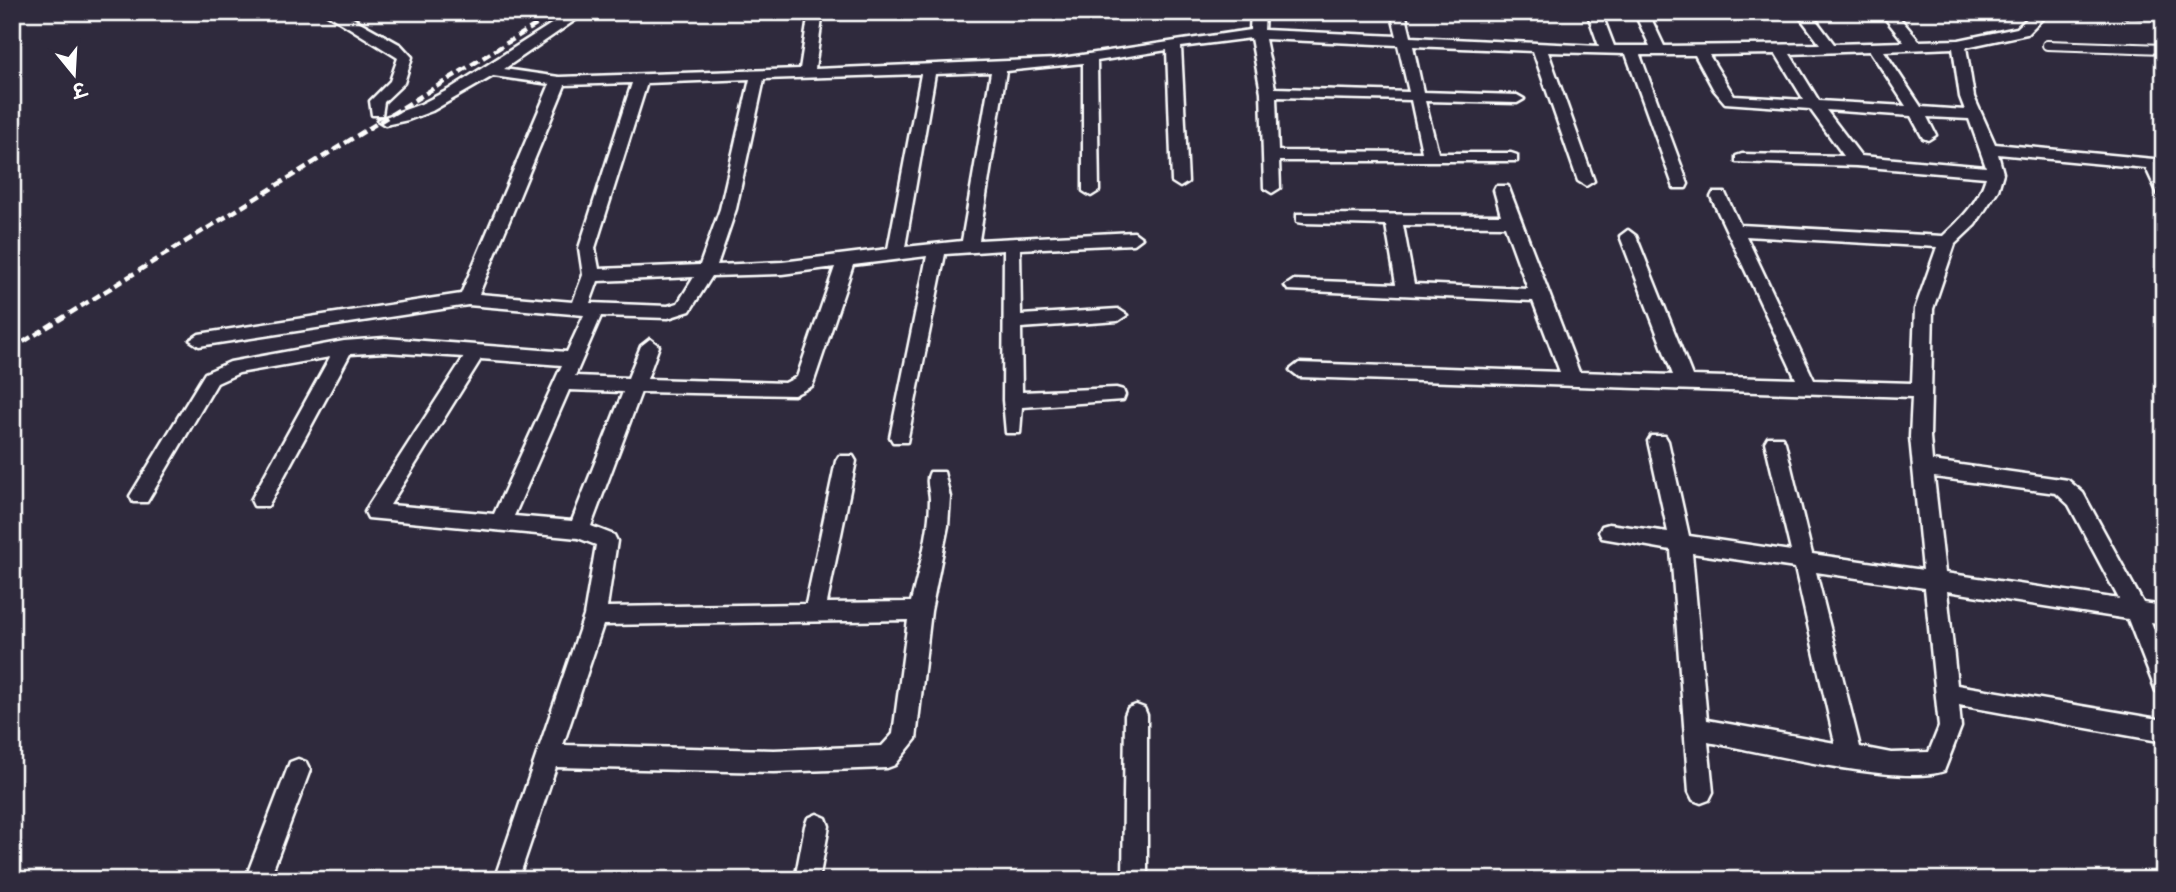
<svg xmlns="http://www.w3.org/2000/svg" width="2176" height="892" viewBox="0 0 2176 892" font-family="Pangolin,'Playpen Sans Deva',sans-serif">
  <style>
    .lines { fill: none; stroke-linecap: round; stroke-linejoin: round }
    .service-casing { stroke: #fff; stroke-width: 12 }
    .minor-casing { stroke: #fff; stroke-width: 5 }
    .service { stroke: #2f2a3d; stroke-width: 8 }
    .minor { fill: #2f2a3d; fill-rule: evenodd }
    .rail { stroke: #fff; stroke-width: 4.5; stroke-dasharray: 9 4.5; stroke-linecap: butt }
  </style>
  <rect width="100%" height="100%" fill="#2f2a3d"/>
  <filter id="ink" filterUnits="userSpaceOnUse"><feTurbulence type="fractalNoise" baseFrequency=".0143" numOctaves="2"/><feDisplacementMap in="SourceGraphic" scale="14" xChannelSelector="R" yChannelSelector="G"/><feConvolveMatrix kernelMatrix="1 2 1 2 8 2 1 2 1" color-interpolation-filters="sRGB"/></filter>
  <g filter="url(#ink)">
    <g class="lines">
      <g class="service-casing">
        <path id="service" d="M2047,45L2164,49"/>
      </g>
      <g class="minor-casing">
        <path id="minor" d="M324,12H342L401,45L412,57L404,83L384,102L382,115H372L370,101L390,81L398,58Z
          M570,12H587L504,69L559,77L800,69L809,12H823L815,69L1055,59L1250,30L1251,12H1265L1264,30L1397,36L1391,12H1405L1411,37L1599,46L1587,12H1601L1614,46H1650L1634,12H1648L1664,46L1820,44L1796,12H1810L1834,44L1904,42L1880,12H1895L1919,41L1959,40L2017,28L2034,12H2049L2027,34L1966,47L1974,97L1995,144L2164,160V195L2158,194L2146,168L1998,154L2003,173L1998,190L1975,225L1955,244L1933,309L1930,437L1932,461L2068,480L2083,493L2143,603L2164,606V624L2151,622L2164,655V694L2156,691L2128,619L1947,591L1957,685L2164,720V742L1959,705L1961,727L1944,771C1902,787 1759,751 1708,742L1713,792L1709,800L1701,803L1693,800L1689,792L1671,550L1602,538L1599,532L1602,526L1609,524L1668,532L1648,441L1651,436H1665L1668,441L1689,536L1791,551L1765,442L1768,437H1782L1785,442L1812,554L1923,570L1910,437L1912,397L1299,377L1290,370L1299,363L1560,372L1533,301L1288,290L1285,286L1294,280L1396,284L1386,225L1303,223L1297,222V214L1501,215L1494,190L1496,186H1508L1579,372L1673,375L1620,236L1628,230L1636,236L1692,376L1796,379L1711,197L1713,193H1725L1740,225L1943,236C1961,219 1979,202 1986,177L1856,166L1736,162V156L1742,154L1844,156L1810,109L1725,103L1714,90L1695,55H1640L1688,184L1686,188H1674L1626,54L1548,52L1594,181L1586,186L1578,181L1533,51L1413,46L1423,92L1517,95L1524,99L1517,103L1425,101L1438,153H1511L1517,155V161H1279L1280,188L1272,193L1264,188L1261,92L1251,38L1181,47L1188,182L1180,187L1172,182L1167,50L1097,61L1099,191L1091,196L1083,191V63L1006,71L979,240L1134,232L1142,238L1134,244L1020,249L1021,315L1118,309L1127,315L1118,321L1021,328L1022,392L1116,388L1123,390L1125,395L1123,400L1022,407L1020,433H1006L1003,400L1004,250L945,254L907,442H893L890,437L927,256L853,265L814,381L812,386L794,395L641,392L591,526L614,535L617,541L607,607L806,604L836,461L839,456H853L856,461L827,603L911,602C919,568 930,534 930,499C930,490 925,481 930,472H944L950,497L948,526L931,611L916,739L895,765L887,768L774,772L556,767L518,880H494L584,616L596,545L578,538L368,518L365,512L368,506L464,357L385,352L350,354L268,506H254L251,500L330,357L239,373L217,383L147,502H133L130,496L205,373L230,362L344,341L385,338L567,352L584,315L468,305L199,346L190,340L199,334L461,294L550,84L493,76L432,111L408,120L385,125L377,120L421,104L448,90ZM1265,39L1398,45L1409,92L1275,88ZM1953,48L1960,97L1965,110L1921,107L1884,51ZM1870,51L1906,106L1819,101L1790,54ZM1776,54L1804,100L1734,96L1709,55ZM991,72L962,241L905,247L935,74ZM921,74L888,249L782,262L717,265L736,209L764,79ZM750,79L720,209L700,265L599,269L595,248L647,83ZM632,83L579,248L583,275L573,302L479,294L565,85ZM1276,97L1411,100L1422,152L1278,151ZM1826,110L1911,116L1923,138L1928,140L1936,135L1927,117L1969,119L1986,167L1861,156ZM1403,225L1505,226L1528,289L1414,284ZM1746,236L1937,247L1915,309L1912,383L1814,380ZM835,267L797,377L785,383L647,379L659,346L650,339L641,346L628,378L575,376L601,316L668,318L690,311L712,276L782,274ZM694,277L678,303L668,306L590,303L598,281ZM481,359L562,365L494,514L390,505ZM569,390L623,392L572,521L514,516ZM1934,477L2056,493L2069,505L2119,599L1945,573ZM1692,553L1795,568L1835,743L1707,720ZM1816,572L1925,588L1939,727L1929,752L1891,753L1860,747ZM908,620L893,734L882,746L774,750L563,745L603,625Z
          M2118,12H2164V18L2125,16Z
          M1136,705L1144,708L1147,715V880H1123L1125,715L1128,708Z
          M298,759L306,762L310,770L269,880H245L290,762Z
          M817,814L826,818L829,826L819,880H795L805,826L808,818Z"/>
      </g>
      <use href="#service" class="service"/>
      <use href="#minor" class="minor"/>
      <path class="rail" d="M12,349L557,12"/>
    </g>
  </g>
  <rect width="2176" height="892" fill="none" stroke="#2f2a3d" stroke-width="42"/>
  <rect x="21" y="21" width="2134" height="850" fill="none" stroke="#fff" stroke-width="2.5" filter="url(#ink)"/>
  <g transform="translate(74 74) rotate(162)" stroke="#2f2a3d" stroke-width="5" paint-order="stroke">
  <path d="M0-5L12 26L0 18L-12 26Z" fill="#ffffff"/>
  <text y="-10" font-size="19" font-weight="bold" text-anchor="middle" fill="#ffffff">उ</text>
  </g>
</svg>
